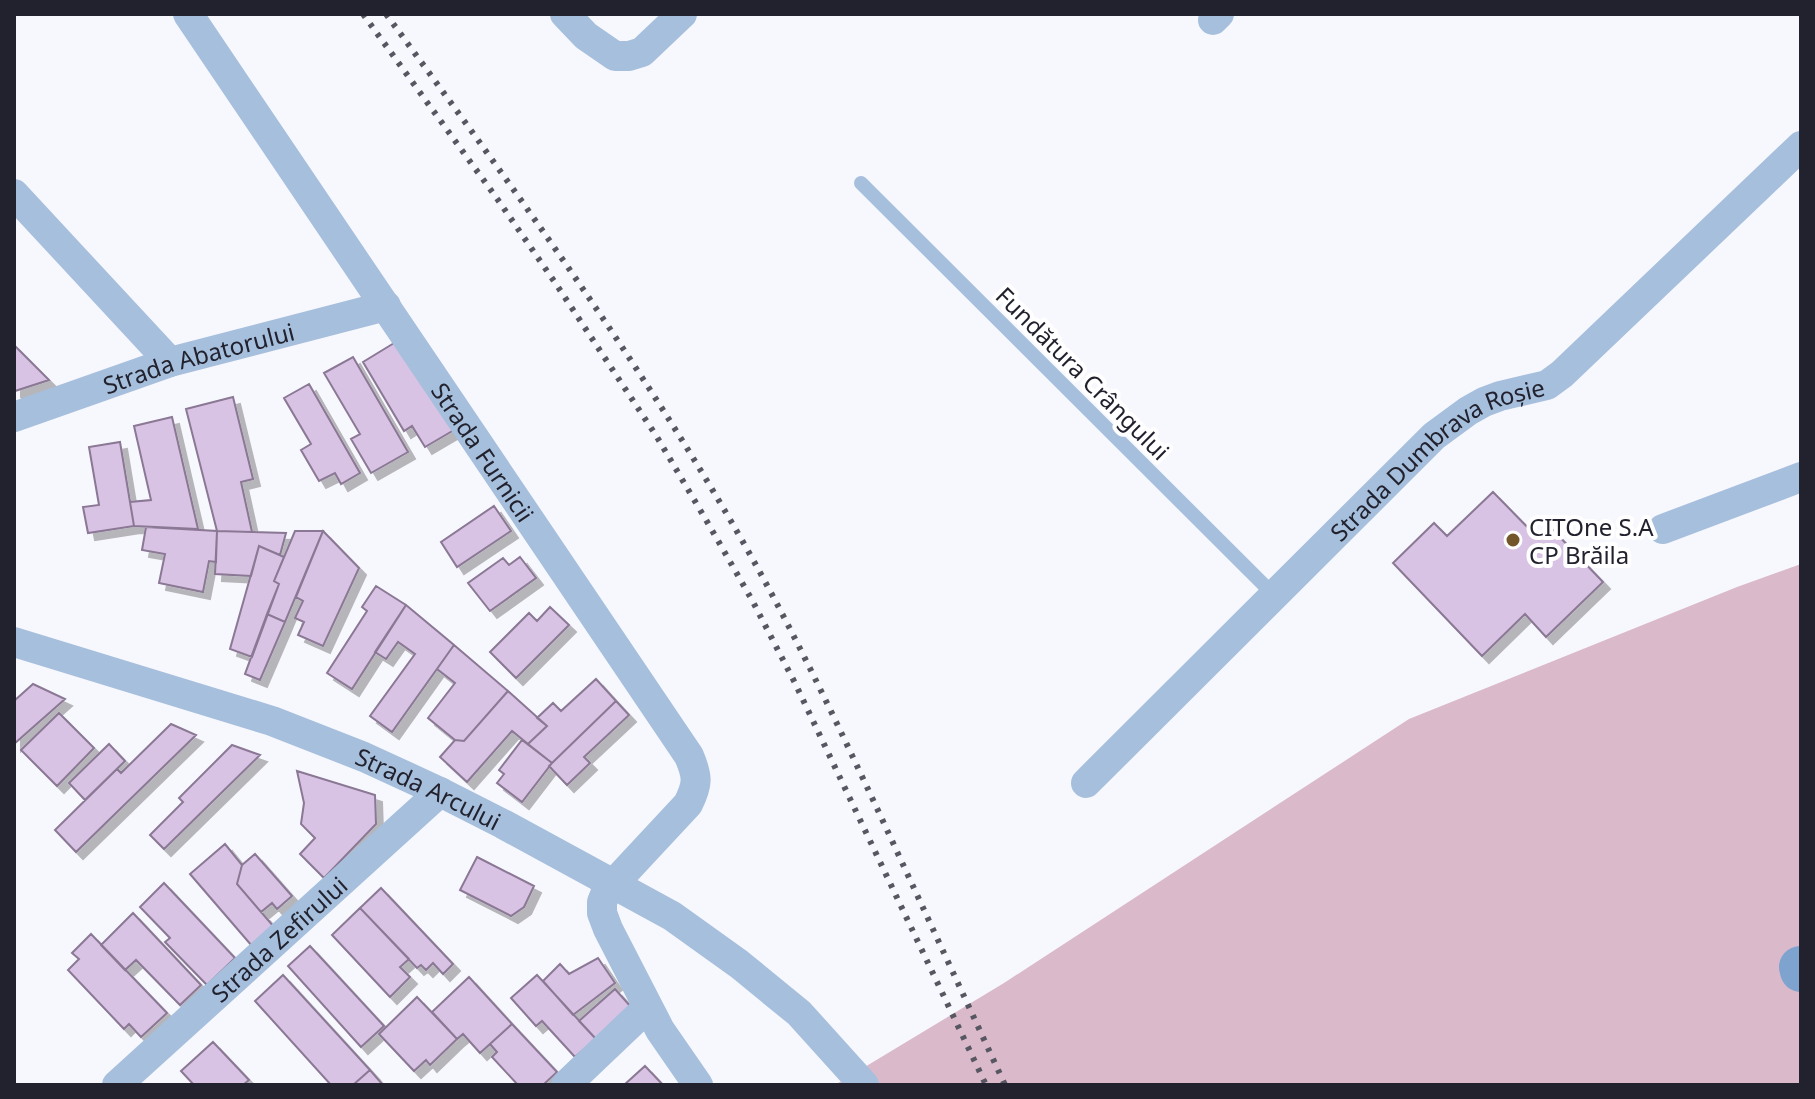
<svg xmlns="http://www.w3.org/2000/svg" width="1815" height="1099" viewBox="0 0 1815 1099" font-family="'Noto Sans',sans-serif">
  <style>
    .green { fill: #dab9cb }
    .building { fill: #d9c3e4; stroke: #8a7894; stroke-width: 2; filter: url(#shadow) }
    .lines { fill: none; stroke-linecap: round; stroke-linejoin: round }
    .lane { stroke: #a6bfdc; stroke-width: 14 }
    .street { stroke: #a6bfdc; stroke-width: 30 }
    .secondary { stroke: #7da3ce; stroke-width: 42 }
    .rail { stroke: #575762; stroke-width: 6; stroke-dasharray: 4 8; stroke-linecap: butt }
    .poi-dot { fill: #73572a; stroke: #fff; stroke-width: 3 }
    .labels { text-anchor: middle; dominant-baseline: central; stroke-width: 8; stroke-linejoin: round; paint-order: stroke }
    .street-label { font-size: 24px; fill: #22222f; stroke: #fff }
    .poi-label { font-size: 24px; fill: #22222f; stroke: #fff; text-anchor: start }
  </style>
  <defs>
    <filter id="shadow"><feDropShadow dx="7" dy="7" stdDeviation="0" flood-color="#0004"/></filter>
  </defs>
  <rect width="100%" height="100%" fill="#f7f7fe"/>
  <path class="green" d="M1801,564V1085H835L1004,983L1409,719L1737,587Z"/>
  <path class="building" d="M399,340L454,430L425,447L412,426L404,431L363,362Z
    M14,345L49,380L15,391L14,390Z
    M353,357L408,452L371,473L351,439L360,434L324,373Z
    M309,384L360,473L341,484L335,473L319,481L301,450L311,444L284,398Z
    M233,397L253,479L241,482L252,532L217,531L186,409Z
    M172,417L198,529L134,526L130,502L151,500L134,426Z
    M120,442L134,526L88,533L83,507L99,505L89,447Z
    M1493,492L1539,539L1551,528L1603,582L1546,637L1525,614L1482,656L1393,563L1434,523L1447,536Z
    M494,506L511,531L457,567L441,542Z
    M146,527L217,531L216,562L209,561L203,592L159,583L165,554L142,550Z
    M217,531L252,532L286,533L280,555L259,546L251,576L215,574Z
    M295,531H323L285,622L267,614L279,584L274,581Z
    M323,531L359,568L323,646L298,635L304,622L295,618L303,601L296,597Z
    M259,546L284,557L274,581L279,584L252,657L230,649Z
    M520,557L536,578L490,611L468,583L503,558L509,565Z
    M376,586L406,605L352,689L327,673L367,611L362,607Z
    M406,605L454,645L392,732L370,716L415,654L398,642L386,659L375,652Z
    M550,607L569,625L516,678L490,652L529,613L537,621Z
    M267,614L285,622L260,680L245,674Z
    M454,645L508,691L464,741L455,740L428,718L455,683L437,669Z
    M596,679L616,701L552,763L528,744L547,726L537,718L553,703L561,711Z
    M33,684L65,699L14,744V701Z
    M508,691L547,726L528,744L512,731L467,782L440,757L455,740L464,741Z
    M616,701L629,715L584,757L590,763L567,785L549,766Z
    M59,713L94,748L57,786L21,750Z
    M171,724L196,735L76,852L55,830L117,769L121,773Z
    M522,740L552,763L522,802L497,783L504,774L499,770Z
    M109,744L125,761L85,800L69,783Z
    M232,745L260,755L164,849L150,835L183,802L179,798Z
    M297,771L375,795L376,824L324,878L300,854L315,838L301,824L304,803Z
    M225,844L242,865L237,884L274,927L252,946L190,874Z
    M255,854L292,896L277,909L272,903L261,912L237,884L242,865Z
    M477,857L534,886L524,907L511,916L460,890Z
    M164,883L235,958L207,985L165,942L170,938L140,907Z
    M381,888L453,964L443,974L433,963L426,970L421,965L417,968L360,908Z
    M360,908L409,959L400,967L410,977L390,997L332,935Z
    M133,913L201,985L180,1005L136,960L125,970L101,945Z
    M91,934L167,1013L141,1037L129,1024L124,1029L68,970L79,959L72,953Z
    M310,946L384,1026L361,1047L288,966Z
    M598,958L615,983L573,1015L543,981L560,964L569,974Z
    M283,975L370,1070L353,1085H331L255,1001Z
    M537,975L596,1039L575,1057L542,1021L536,1026L511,998Z
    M469,977L512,1024L480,1053L463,1034L457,1039L432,1012Z
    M615,989L631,1007L596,1039L579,1021Z
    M417,997L457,1039L430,1065L426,1060L414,1071L379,1034Z
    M512,1024L557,1072L543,1085H518L492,1057L497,1052L490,1044Z
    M213,1042L249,1080L243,1085H194L181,1071Z
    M645,1066L663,1085H624Z
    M370,1070L383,1085H353Z"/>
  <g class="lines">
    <path class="lane" d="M861,183L1274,595"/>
    <g class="street">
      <path id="s1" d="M188,14L689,756C698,777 698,784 688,804L606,892L602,902V913L608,929L660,1030L698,1085"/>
      <path d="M565,14L586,36L615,56H629L642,52L682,14"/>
      <path d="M1213,20L1219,14"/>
      <path d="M14,194L170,362"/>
      <path id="s2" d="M14,417L170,362L386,306"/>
      <path d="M1663,529L1801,477"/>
      <path id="s3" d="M14,642L272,721L364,757L440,792L503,824L672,916L739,964L799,1013L864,1085"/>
      <path id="s4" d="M1086,783L1434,436L1468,411L1484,402L1500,396L1547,385L1562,374L1801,146"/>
      <path id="s5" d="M117,1085L440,792"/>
      <path d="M566,1085L647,1008"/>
    </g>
    <path class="secondary" d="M1800,967L1801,971"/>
    <path class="rail" d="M363,14L498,200L556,284L657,437L709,525L752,600L795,683L986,1085
      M386,14C510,183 634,353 739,535C792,627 837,723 882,819C923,908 964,996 1005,1085"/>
  </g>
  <circle class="poi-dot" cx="1513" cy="540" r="8"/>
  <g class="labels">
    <g class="street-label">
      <text stroke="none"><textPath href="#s2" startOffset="194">Strada Abatorului</textPath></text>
      <text transform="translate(1083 373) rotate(45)">Fundătura Crângului</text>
      <text stroke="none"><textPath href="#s1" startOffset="528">Strada Furnicii</textPath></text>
      <text stroke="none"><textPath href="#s4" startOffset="482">Strada Dumbrava Roșie</textPath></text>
      <text stroke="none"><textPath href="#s3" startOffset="440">Strada Arcului</textPath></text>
      <text stroke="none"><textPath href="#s5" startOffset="218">Strada Zefirului</textPath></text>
    </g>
    <g class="poi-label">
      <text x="1529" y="526">CITOne S.A<tspan x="1529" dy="28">CP Brăila</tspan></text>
    </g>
  </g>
  <rect width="1815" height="1099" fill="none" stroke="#22222f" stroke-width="32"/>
</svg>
